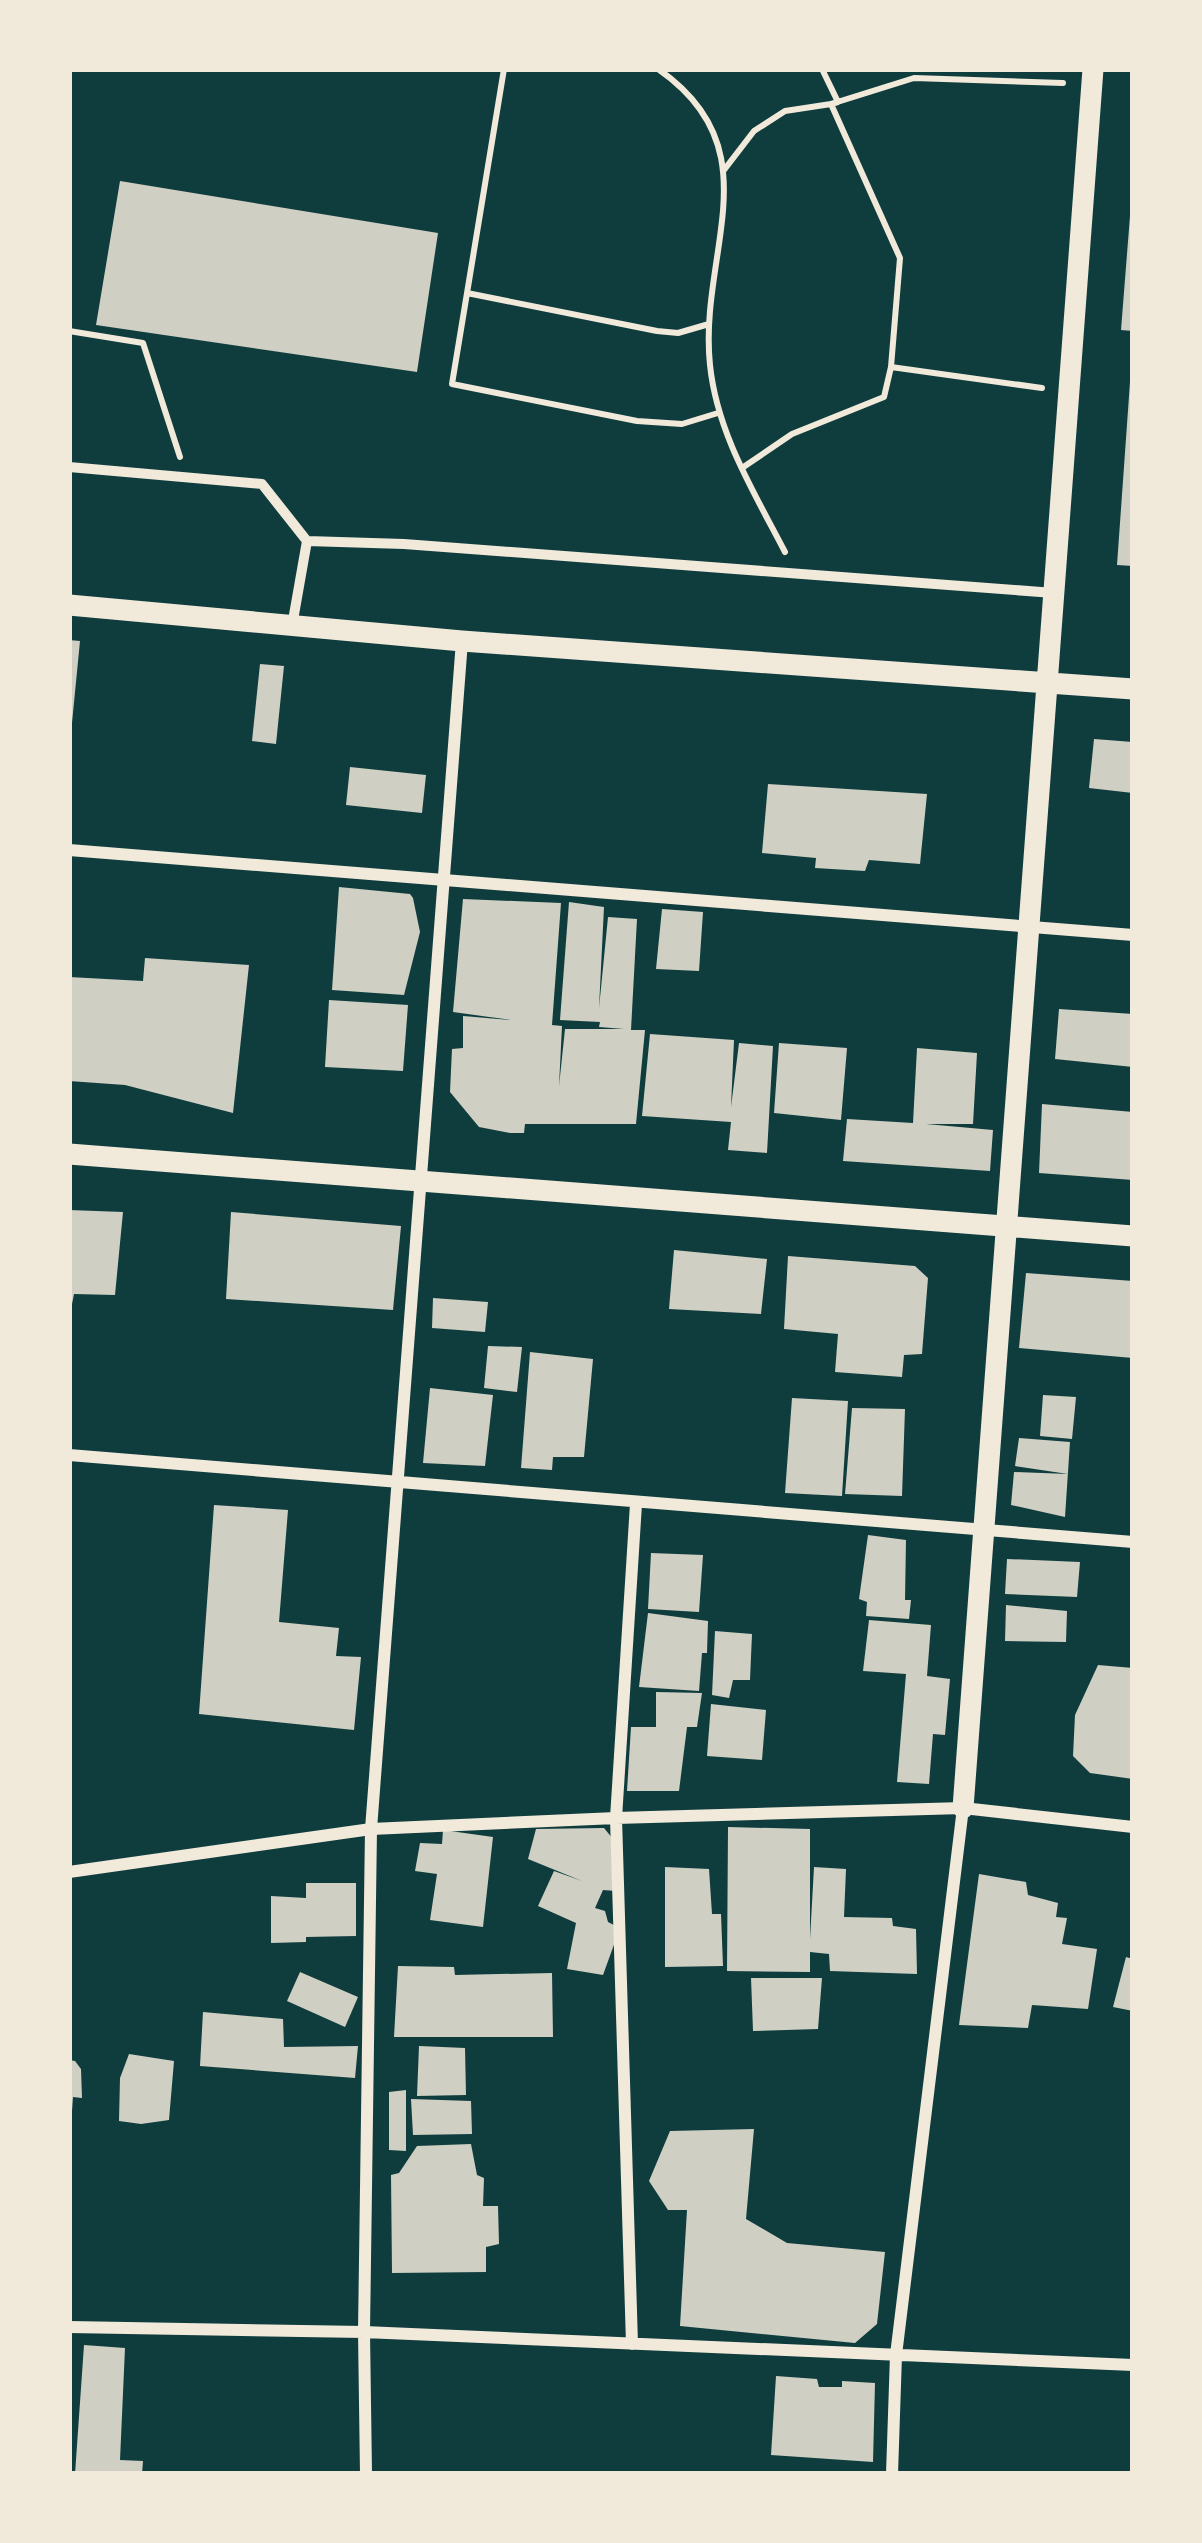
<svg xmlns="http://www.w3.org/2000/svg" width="1202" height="2543" viewBox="0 0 1202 2543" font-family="Arial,sans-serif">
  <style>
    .building { fill: #cfcfc3 }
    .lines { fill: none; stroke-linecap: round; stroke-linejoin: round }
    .path { stroke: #f1e9da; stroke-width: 6 }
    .pedestrian { stroke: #f1e9da; stroke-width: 10 }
    .minor { stroke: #f1e9da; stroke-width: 12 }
    .tertiary { stroke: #f1e9da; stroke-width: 21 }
  </style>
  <rect width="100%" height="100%" fill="#0f3d3e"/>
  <path class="building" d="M120,181L438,233L417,372L96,325Z
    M1130,216H1133V331L1121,330Z
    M1130,382H1133V566L1117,565Z
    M69,640L80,641L72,723H69Z
    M260,664L284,666L276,744L252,741Z
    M1094,739L1133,742V793L1089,788Z
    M350,767L426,775L422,813L346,805Z
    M768,784L927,794L920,864L869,860L865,871L815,868L816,858L762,853Z
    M339,887L410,894L413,898L420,932L404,995L332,990Z
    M463,899L561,903L552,1025L562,1026L559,1086L565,1029H624L599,1027L600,1022L560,1020L569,902L604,907L599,1008L608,917L637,919L631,1030H645L636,1124H525L524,1133H510L479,1127L450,1092L452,1049L463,1048V1016L511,1020L453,1012Z
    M662,909L703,912L699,971L656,969Z
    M145,958L249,965L233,1113L125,1085L69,1081V977L143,981Z
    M329,1000L408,1005L403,1071L325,1067Z
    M1059,1009L1133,1014V1067L1055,1059Z
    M650,1034L734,1040L731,1107L739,1043L773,1046L767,1153L728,1150L731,1122L642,1116Z
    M779,1043L847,1048L841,1120L774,1113Z
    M917,1048L977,1053L973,1124H926L993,1130L990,1171L843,1161L847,1119L913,1123Z
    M1042,1104L1133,1112V1180L1039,1173Z
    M69,1210L123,1212L115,1295L74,1294L71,1309Z
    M231,1212L401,1226L393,1310L226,1299Z
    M674,1250L767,1259L761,1314L669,1309Z
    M788,1256L915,1266L928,1278L922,1354L904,1355L902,1377L835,1372L838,1334L784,1329Z
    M1026,1273L1133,1281V1358L1019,1348Z
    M433,1298L488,1302L485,1332L432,1328Z
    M488,1346L522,1347L517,1392L484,1388Z
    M530,1352L593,1359L584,1457H553L552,1470L521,1468Z
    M430,1388L493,1395L485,1466L423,1463Z
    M1043,1395L1076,1397L1072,1439L1040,1436Z
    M792,1398L848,1401L842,1496L785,1493Z
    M852,1408L905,1409L902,1496L845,1494Z
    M1019,1438L1070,1442L1065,1517L1011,1505L1014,1472L1068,1474L1015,1466Z
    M214,1505L288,1510L279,1622L339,1628L336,1656L361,1657L354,1730L199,1714Z
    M868,1535L906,1540L905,1600H911L909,1619L866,1616L867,1602L859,1599Z
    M651,1553L703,1555L699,1612L648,1609Z
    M1007,1559L1080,1562L1077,1597L1005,1594Z
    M1006,1605L1067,1611L1066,1642L1005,1641Z
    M648,1613L708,1621L707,1653H702L699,1691L639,1687Z
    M869,1620L931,1625L927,1676L950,1679L945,1735L933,1734L929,1784L897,1782L906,1674L863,1671Z
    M715,1631L752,1634L750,1680H733L729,1698L712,1695Z
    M1098,1665L1133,1668V1779L1090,1773L1073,1756L1075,1715Z
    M656,1692L702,1693L697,1727H687L679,1791H627L631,1727H656Z
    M711,1704L766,1710L762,1760L707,1756Z
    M728,1827L810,1829V1939L814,1867L846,1869L844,1917L892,1918L893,1926L916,1929L917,1974L830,1971L829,1954L810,1952V1972L727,1971Z
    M604,1828L613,1839L616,1891L603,1890L595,1908L605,1911L608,1922L620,1928L603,1975L567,1969L576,1923L538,1906L554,1871L582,1881L528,1859L536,1829Z
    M443,1830L493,1837L483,1927L430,1920L437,1874L415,1871L420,1843L442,1844Z
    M665,1867L709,1869L712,1914H721L723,1966L665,1967Z
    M979,1874L1026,1882L1028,1895L1058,1903L1056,1917L1067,1918L1062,1944L1097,1949L1088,2009L1032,2005L1028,2028L959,2025Z
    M306,1883H356V1936L306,1937V1942L271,1943V1896L306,1898Z
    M1126,1957L1133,1959V2011L1113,2007Z
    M398,1966L454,1967L455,1975L552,1973L553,2037H394Z
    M300,1972L358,1997L345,2027L287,2001Z
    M751,1978H822L818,2029L753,2031Z
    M203,2012L283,2019L284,2047L358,2046L355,2078L200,2066Z
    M419,2046L465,2048L466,2095L417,2096Z
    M129,2054L174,2061L169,2120L141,2124L119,2121L120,2078Z
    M69,2060L75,2061L81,2069L82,2098L73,2097L72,2111H69Z
    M406,2090V2151L389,2150V2092Z
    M411,2099L471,2101L472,2134L413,2135Z
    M754,2129L746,2219L787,2243L885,2252L877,2324L855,2343L680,2326L687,2210H668L649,2181L670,2131Z
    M471,2144L477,2175L484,2178L483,2206H498L499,2244L486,2247V2272L392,2273L391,2175L399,2173L417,2146Z
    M84,2345L125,2348L120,2460L143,2461L142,2474H75Z
    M776,2376L817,2379L819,2387H842V2381L875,2383L873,2462L771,2455Z"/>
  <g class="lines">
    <path class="path" d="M504,69L452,384L637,421L682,424L718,413
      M658,69C775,150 698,253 710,365C717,433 754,492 785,552
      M724,170L754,131L785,111L831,104L914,78L1063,83
      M467,293L657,331L678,333L709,324
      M69,331L143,343L180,457
      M891,367L1042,388
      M742,468L792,434L884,397L891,367L900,258L831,104L838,102L822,69"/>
    <path class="pedestrian" d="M69,467L262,484L307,541
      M292,626L307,541L404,544L1054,593"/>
    <path class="minor" d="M69,850L1133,935
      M69,1455L1133,1542
      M69,1872L371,1829L616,1818L963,1808L1133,1827
      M69,2327L364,2332L1133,2365
      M632,2344L616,1818L636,1504
      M366,2474L364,2332L371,1829L462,641
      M892,2474L896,2355L963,1808"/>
    <path class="tertiary" d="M69,605L462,641L1133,689
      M69,1154L1133,1236
      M963,1808L1093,69"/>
  </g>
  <rect width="1202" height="2543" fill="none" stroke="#f1e9da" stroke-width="144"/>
</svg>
